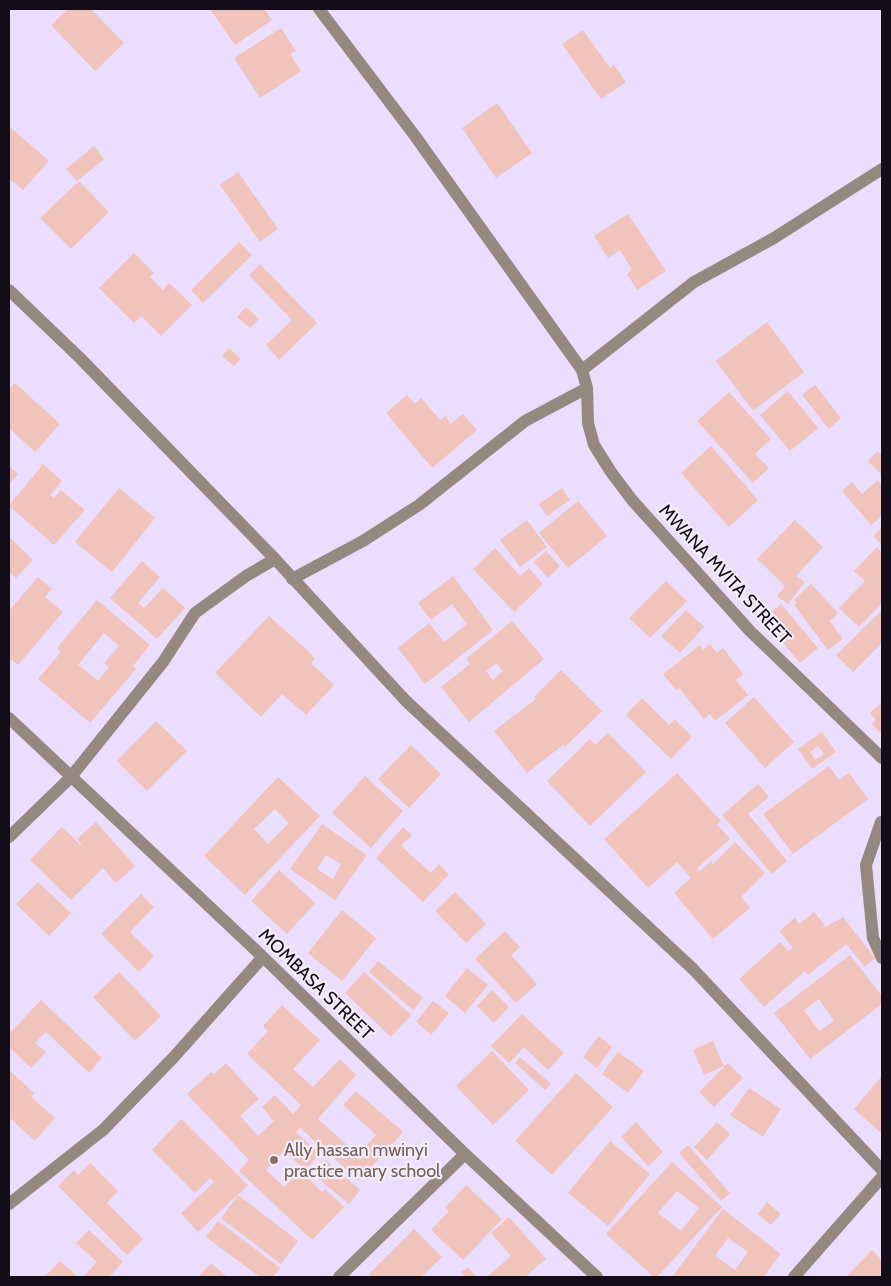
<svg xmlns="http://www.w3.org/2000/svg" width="891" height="1286" viewBox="0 0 891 1286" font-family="Cabin,sans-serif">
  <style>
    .building { fill: #f0c3bb; fill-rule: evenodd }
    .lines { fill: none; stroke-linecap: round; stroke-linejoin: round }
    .minor { stroke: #95897f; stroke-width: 12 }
    .education-dot { fill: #8d6e63; stroke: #f4eefc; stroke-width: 2 }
    .labels { text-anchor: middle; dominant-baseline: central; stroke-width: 4.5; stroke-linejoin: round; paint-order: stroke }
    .street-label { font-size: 18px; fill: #120d18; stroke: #f4eefc }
    .education-label { font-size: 18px; fill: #785e54; stroke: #f4eefc; text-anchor: start }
  </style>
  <rect width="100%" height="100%" fill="#ebddfe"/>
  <path class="building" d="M68,9H91L124,43L95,71L51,25Z
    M210,9H264L272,20L235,45Z
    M281,28L296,51L290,54L301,71L260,98L234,58Z
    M583,30L610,68L614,65L626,82L601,99L562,44Z
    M497,103L532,153L496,178L462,128Z
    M9,126L49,161L23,190L11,180L9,182Z
    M94,146L104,159L77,181L66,169Z
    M238,172L278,229L260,242L220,185Z
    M79,181L109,212L71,249L40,218Z
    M628,214L666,271L637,290L627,274L632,270L620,250L608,258L594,236Z
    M239,242L252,255L203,303L191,290Z
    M134,253L154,273L150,277L163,290L169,283L192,305L161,336L141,316L134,323L99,288Z
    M260,264L317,323L279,360L266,345L292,320L249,275Z
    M246,307L259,319L250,328L237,317Z
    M767,322L804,372L753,411L716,361Z
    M229,348L241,359L234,366L222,356Z
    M15,383L60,424L35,452L9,428V390Z
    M815,385L841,418L829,429L802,395Z
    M788,391L818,428L790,451L760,415Z
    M729,392L771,439L755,454L769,468L753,483L697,421Z
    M407,395L415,404L421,398L440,420L445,416L451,424L463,414L477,430L432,468L386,413Z
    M711,446L758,500L729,527L681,473Z
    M878,451L882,456V475L868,461Z
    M43,464L62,481L50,495L54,498L61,490L85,510L54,545L9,506Z
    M9,466L18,474L9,484Z
    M878,480L882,486V516L871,525L842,491L852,482L862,494Z
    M119,488L155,518L112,572L75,542Z
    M562,488L570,500L547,516L539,504Z
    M578,501L607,536L568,568L539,533Z
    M527,520L547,547L520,567L500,540Z
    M795,520L823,547L796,576L805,582L788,604L777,596L785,586L757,559Z
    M882,527V545L873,536Z
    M9,537L33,560L16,578L9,571Z
    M877,547L882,553V603L859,627L839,608L865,581L854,571Z
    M495,548L520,576L529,568L543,584L514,612L473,569Z
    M546,551L560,566L548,578L534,562Z
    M142,561L160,577L138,603L144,608L163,588L185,608L157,639L110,598Z
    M453,576L493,630L425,684L398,648L429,623L444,642L467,624L452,604L431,620L418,603Z
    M38,577L52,589L45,597L63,612L18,665L9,658V611Z
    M666,581L687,601L650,638L629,618Z
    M811,584L838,613L830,621L843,639L828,650L794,605L797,603L794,600Z
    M97,600L150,645L133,666L136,669L90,723L38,679L61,652L57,648ZM104,633L119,646L104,663L109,667L98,681L78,665Z
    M781,604L818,648L800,663L763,619Z
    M686,610L704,627L680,653L661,636Z
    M880,612L882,615V643L853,672L836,655Z
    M269,616L306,649L315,659L311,663L334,685L306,715L282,694L261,717L215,673Z
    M512,621L544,659L469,722L441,687L470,664L466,659ZM496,663L503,671L493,680L486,671Z
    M710,644L717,653L723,648L743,674L736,680L748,695L715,721L710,714L704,719L679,688L676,690L663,674L700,645L703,650Z
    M561,670L602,711L565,747L563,745L527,773L494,731L536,699L534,697Z
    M754,697L794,742L765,768L725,723Z
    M642,698L669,725L675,719L692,737L671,759L626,715Z
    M882,702V735L872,724L876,720L870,713Z
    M156,721L187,751L147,791L117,761Z
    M822,732L836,752L812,769L798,749ZM818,746L824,754L815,760L810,752Z
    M608,733L646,772L590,826L547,781L590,739L595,745Z
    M411,745L441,774L409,808L378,779Z
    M829,766L839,780L849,773L868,799L793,854L763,814Z
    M677,773L721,821L717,824L730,839L697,868L700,871L711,861L713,864L735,842L765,873L741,897L750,908L713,939L674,893L691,878L677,862L648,888L604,839Z
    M365,776L403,811L371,848L332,813Z
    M278,777L320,816L245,895L204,856ZM275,809L289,823L268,844L254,829Z
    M758,784L769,797L748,814L787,861L772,874L722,815Z
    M96,822L135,866L116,883L103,868L71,900L30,860L62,827L85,849L77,839Z
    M322,824L367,855L335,900L290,869ZM326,855L341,864L333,879L317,869Z
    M403,827L412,835L401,846L431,873L439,864L449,874L423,902L376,858Z
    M279,870L315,903L287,934L251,901Z
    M38,882L71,913L49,936L16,904Z
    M455,892L486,924L466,943L435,911Z
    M141,894L154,907L130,932L154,956L139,972L101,934Z
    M342,910L376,938L342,981L308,953Z
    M814,912L826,927L843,917L875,958L865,967L846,944L808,975L805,971L764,1007L739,979L780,942L788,951L793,948L779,931L795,918L799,924Z
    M505,931L520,947L511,955L537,984L516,1003L475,959Z
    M850,955L882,996V1004L810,1059L774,1013ZM819,999L834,1021L819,1031L804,1010Z
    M378,961L423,998L413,1010L369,972Z
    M467,968L488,985L465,1013L445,996Z
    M119,972L161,1016L135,1041L93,997Z
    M364,972L411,1015L391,1037L345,993Z
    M492,990L509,1007L494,1023L477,1006Z
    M41,1000L102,1058L89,1073L46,1032L35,1043L46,1052L31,1068L9,1047V1034Z
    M433,1001L449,1013L431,1035L416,1022Z
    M282,1005L320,1040L293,1069L313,1087L340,1059L356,1075L318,1119L358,1155L376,1135L343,1105L356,1091L403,1132L359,1181L300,1128L296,1132L320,1154L305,1170L284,1151L266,1170L284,1187L300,1170L322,1192L325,1189L344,1207L312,1240L239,1171L249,1160L187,1094L211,1072L214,1074L226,1063L259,1099L240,1116L258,1136L274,1121L262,1107L275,1095L293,1114L301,1105L247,1054L268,1031L263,1026Z
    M522,1014L564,1053L548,1070L524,1047L509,1063L491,1046Z
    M599,1036L612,1047L597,1068L583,1057Z
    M713,1041L724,1066L704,1075L693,1050Z
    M492,1051L529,1090L493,1125L456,1086Z
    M618,1052L644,1071L628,1093L602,1074Z
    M520,1057L551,1084L545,1090L515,1063Z
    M728,1063L743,1078L714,1107L699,1092Z
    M9,1070L34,1093L31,1097L55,1118L35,1141L11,1119L9,1122Z
    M576,1073L613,1107L552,1175L515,1141Z
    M882,1076V1134L854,1109Z
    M749,1088L781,1109L763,1137L730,1115Z
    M181,1119L248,1185L198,1232L181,1213L214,1182L210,1178L195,1193L152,1150Z
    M636,1122L663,1152L648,1166L621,1137Z
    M717,1122L730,1134L707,1160L694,1147Z
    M610,1141L650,1174L608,1226L568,1193Z
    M688,1145L730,1193L721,1201L679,1153Z
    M326,1160L360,1190L349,1204L314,1175Z
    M672,1162L722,1207L657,1277H654L606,1234ZM677,1191L699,1208L681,1231L658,1213Z
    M90,1163L118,1191L107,1203L143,1239L127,1255L58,1186L74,1170L78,1175Z
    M466,1185L502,1219L463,1260L431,1230L449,1211L445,1208Z
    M238,1195L298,1241L281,1264L221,1218Z
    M767,1202L781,1214L771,1225L758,1214Z
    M723,1209L781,1254L763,1277H672ZM728,1238L748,1252L735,1270L715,1256Z
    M509,1217L546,1259L525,1277H487L511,1256L491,1233Z
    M218,1221L280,1268L273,1277H260L206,1237Z
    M414,1229L442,1257L421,1277H372L369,1274Z
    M89,1230L123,1262L109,1277H83L97,1262L76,1243Z
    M872,1250L882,1260V1277H846Z
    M60,1261L78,1277H48L46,1275Z
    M211,1263L227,1277H198Z
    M468,1267L476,1277H465L461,1272Z"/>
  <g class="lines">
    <path class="minor" d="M319,9L415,136L582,370L587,388L588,423L594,445L611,472L632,500L750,631L882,758
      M9,290L80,358L275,559L406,701L693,969L882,1170
      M582,370L694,282L774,238L882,169
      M292,579L363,541L419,505L525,421L587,388
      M9,718L263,957L465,1154L597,1277
      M881,822L866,865L873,938L882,958
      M9,837L70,778L163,662L195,613L246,576L275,559
      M9,1204L103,1130L173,1058L263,957
      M339,1277L465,1154
      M794,1277L882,1177"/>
  </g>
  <circle class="education-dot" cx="274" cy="1160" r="5"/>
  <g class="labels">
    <g class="street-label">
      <text transform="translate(725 574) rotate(47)">MWANA MVITA STREET</text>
      <text transform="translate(316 984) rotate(44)">MOMBASA STREET</text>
    </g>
    <g class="education-label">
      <text x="284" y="1150">Ally hassan mwinyi<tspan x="284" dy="21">practice mary school</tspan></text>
    </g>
  </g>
  <rect width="891" height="1286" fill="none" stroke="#120d18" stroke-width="20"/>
</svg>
